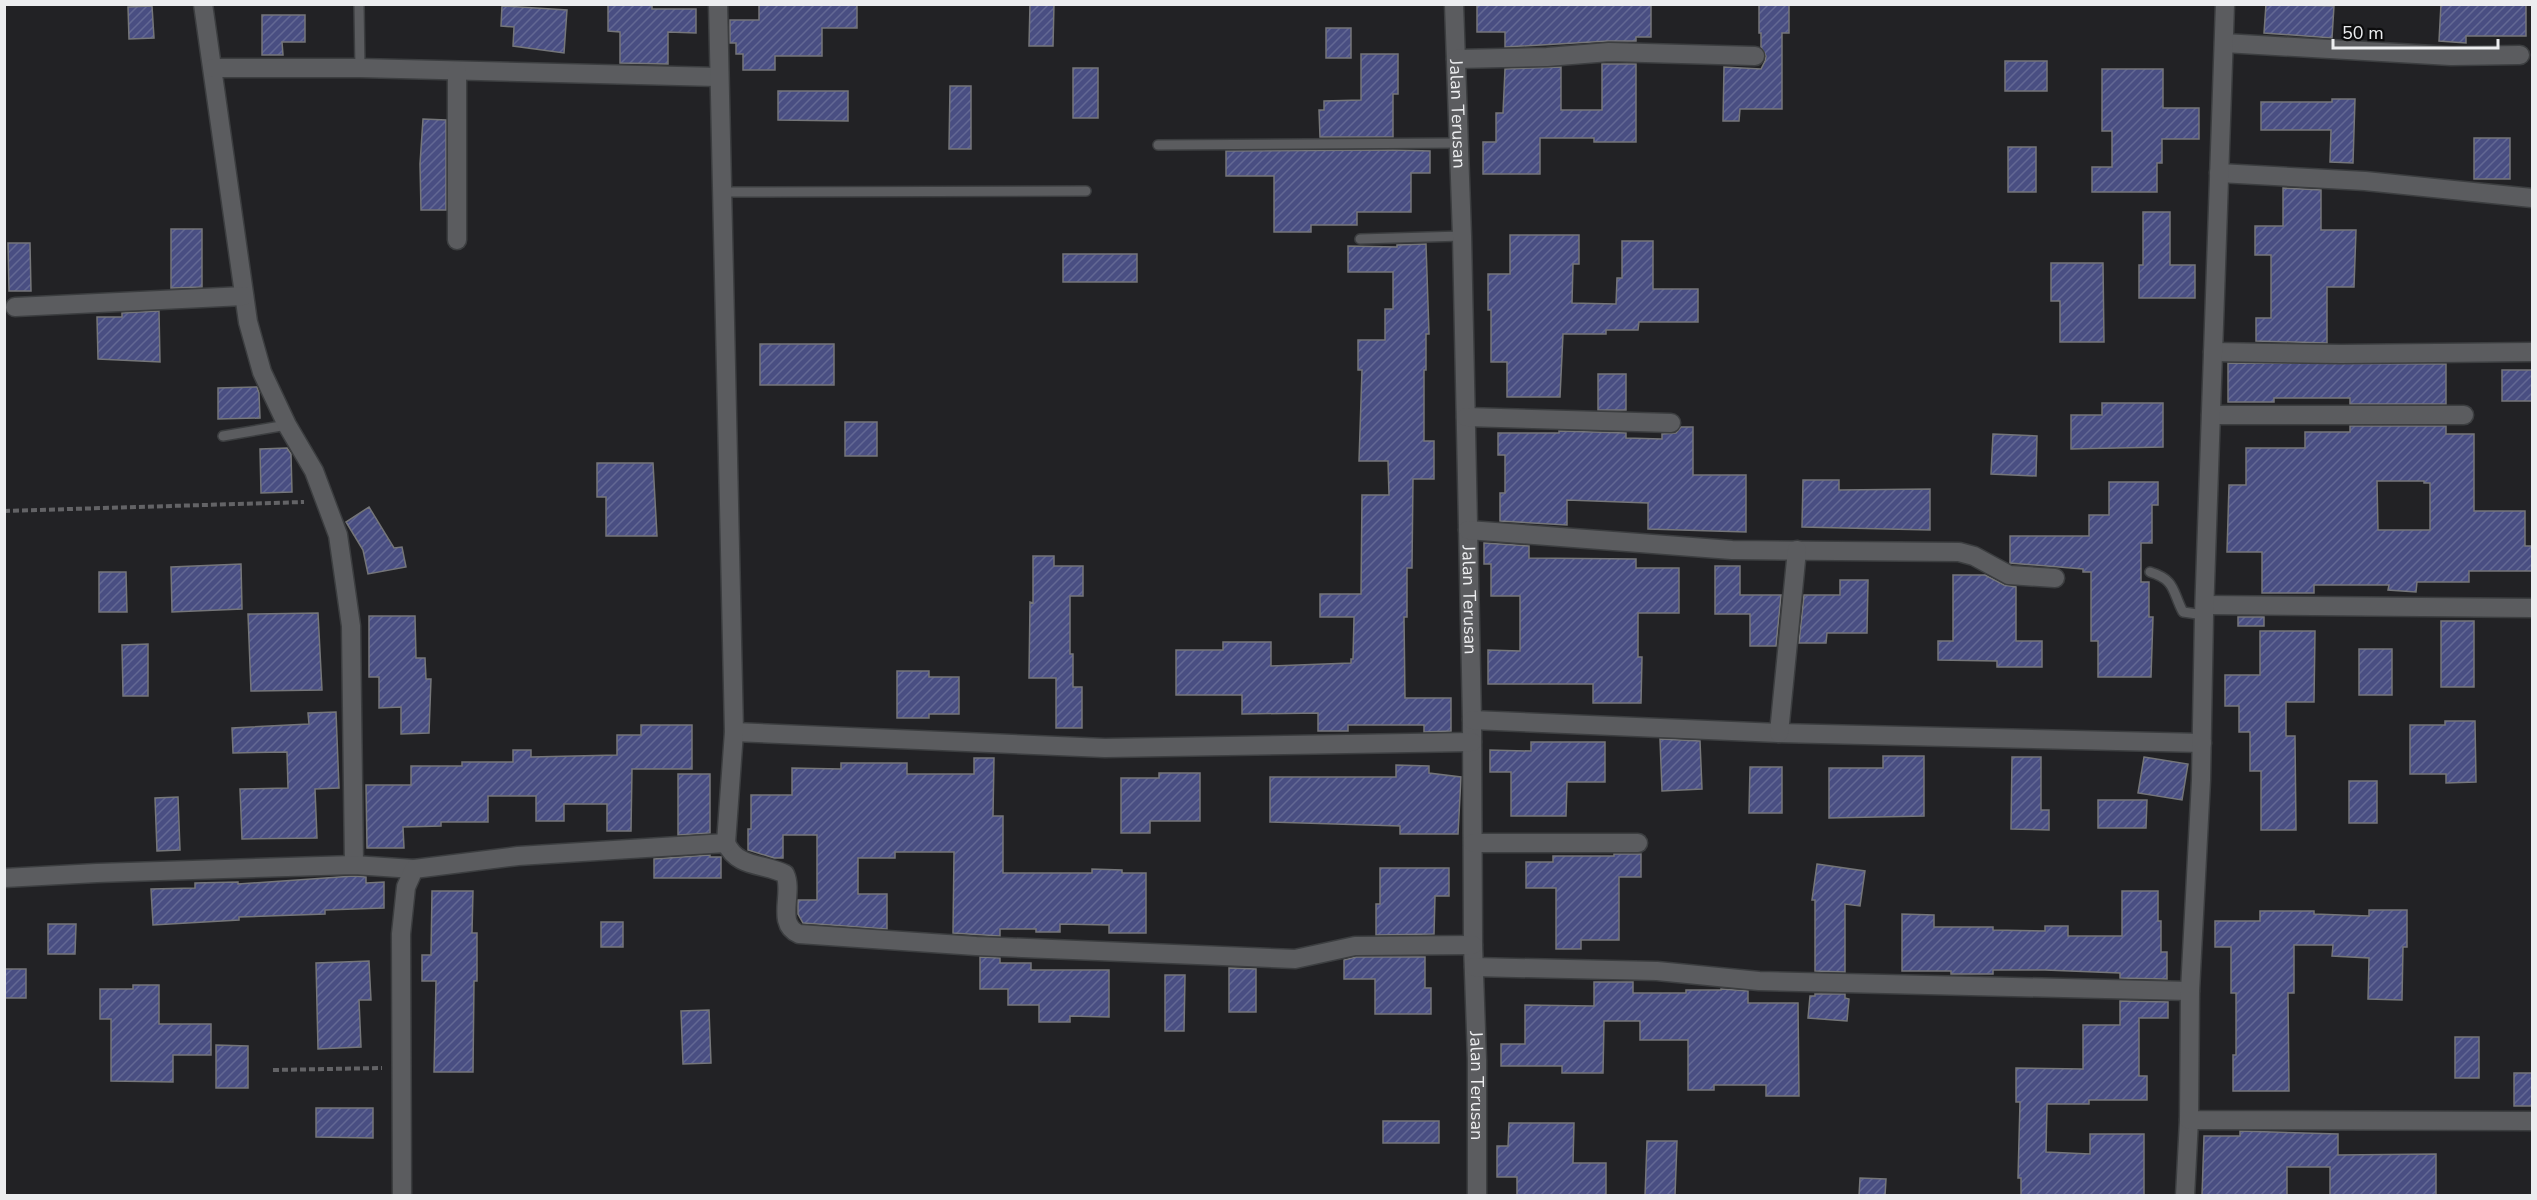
<svg xmlns="http://www.w3.org/2000/svg" width="2537" height="1200" viewBox="0 0 2537 1200" font-family="'Nunito Sans',sans-serif">
  <style>
    .building { fill: url(#building-hatch); stroke: #757679; stroke-width: 1.5; fill-rule: evenodd }
    .lines { fill: none; stroke-linecap: round; stroke-linejoin: round }
    .lane-casing { stroke: #3c3e40; stroke-width: 12 }
    .street-casing { stroke: #3c3e40; stroke-width: 21 }
    .secondary-casing { stroke: #3c3e40; stroke-width: 21 }
    .path { stroke: #636366; stroke-width: 4; stroke-dasharray: 6 3; stroke-linecap: butt }
    .lane { stroke: #5b5c5f; stroke-width: 9 }
    .street { stroke: #5b5c5f; stroke-width: 18 }
    .secondary { stroke: #5b5c5f; stroke-width: 18 }
    .labels { text-anchor: middle; dominant-baseline: central; stroke-width: 6; stroke-linejoin: round; paint-order: stroke }
    .street-label { font-size: 18px; fill: #ecedef; stroke: #0c0c0d }
  </style>
  <defs>
    <pattern id="building-hatch" width="6" height="6" patternUnits="userSpaceOnUse" patternTransform="scale(1.5)"><rect width="6" height="6" fill="#494e82"/><path d="M-1 1l2-2M0 6l6-6M5 7l2-2" fill="none" stroke="#636894"/></pattern>
  </defs>
  <rect width="100%" height="100%" fill="#222225"/>
  <path class="building" d="M608,4H652V9H696V33L668,32V64L620,63V32L608,31Z
    M759,4H857V28H822V56H775V70H743V54H736V43H730V20H759Z
    M1030,4H1054L1053,46H1029Z
    M1477,4H1651V37H1636V41H1608L1505,47V32H1477Z
    M2266,4L2334,6L2332,38L2264,33Z
    M2441,4H2526V36H2466V43L2439,41Z
    M1759,5H1789V33H1782V109H1740L1739,121H1723L1724,67L1761,69L1765,61L1766,56L1761,47V33H1759Z
    M152,6L154,38L129,39L128,7Z
    M502,6L567,10L564,53L513,46L514,27L501,26Z
    M262,15H305V42H282L283,55H262Z
    M1326,28H1351V58H1326Z
    M1361,54H1398V94H1393V137H1320L1319,110H1324V101L1361,100Z
    M2005,61H2047V91H2005Z
    M1602,64H1636V142H1594V138H1540V174H1483V142H1496V113H1503L1505,69L1561,67V110H1602Z
    M1073,68H1098V118H1073Z
    M2102,69H2163V108H2199V139H2162V163H2157V192H2092V167H2112V131H2102Z
    M950,86H971V149H949Z
    M778,91H848V121L778,120Z
    M2332,99H2355L2353,163L2330,162L2331,130H2261V102H2332Z
    M423,119L446,120V210H421L420,164Z
    M2474,138H2510V179H2474Z
    M2008,147H2036V192H2008Z
    M1393,150L1430,151V173H1411V212H1357V225H1311V232H1274V176H1226V151Z
    M2283,188L2321,190V230H2356L2354,287H2327V343L2256,341V318H2271V255H2255V226H2283Z
    M2143,212H2170V265H2195V298H2139V265H2143Z
    M171,229H202V287L171,288Z
    M1510,235H1579V264H1573L1572,303L1616,304L1617,278H1622V241H1653V289H1698V322H1639L1638,330H1606V334H1563L1560,397H1507V362H1491V310H1488V274H1510Z
    M8,243H30L31,291H9Z
    M1426,244L1429,334H1426V370H1424V441H1434V479H1413L1412,568H1407V617H1404L1405,698H1451V731L1424,732V725H1348V731H1318V713L1242,714V695H1176V650H1223V642H1271V666L1351,663V659H1353L1354,617H1320V594H1361L1362,495H1389L1388,461H1359L1362,370H1358V340H1385V309H1393V272H1348V246L1397,247V245Z
    M1063,254H1137V282H1063Z
    M2051,263H2103L2104,342H2060V301H2051Z
    M159,311L160,362L98,359L97,317H122V313Z
    M760,344H834V385H760Z
    M2228,363L2446,364V404H2350V398H2274V402H2228Z
    M2502,370H2532V401H2502Z
    M1598,374H1626V410H1598Z
    M257,387L259,393L260,418L218,419V388Z
    M2102,403H2163V447L2071,449V415H2102Z
    M845,422H877V456H845Z
    M2350,426H2446V434H2474V511H2525V546H2532V571H2469V582H2417L2416,592L2388,590L2389,585H2314V593H2262V552H2227L2229,485H2246V448H2305V432H2350ZM2377,481H2424V483H2430V530H2378Z
    M1681,427H1693V475H1746V532L1648,529V503L1567,500V525L1500,521V493H1505V455H1498V433H1559V431L1626,433V438L1662,439V434L1676,433Z
    M1993,434L2037,436L2036,476L1991,474Z
    M287,448L291,454L292,492L261,493L260,449Z
    M597,463H653L657,536H606V497H597Z
    M1803,480H1839V490L1930,489V530L1802,527Z
    M2109,482H2158V505H2152V543H2141V582H2149V617H2153L2151,677H2098V641H2091V572H2083V569L2010,563V536H2089V515H2109Z
    M369,507L394,548L402,547L406,567L368,574L363,550L346,522Z
    M1484,543L1529,546V558L1636,559V568H1679V613H1638V657H1642L1641,703H1593V684H1488V650L1520,651V596H1491V564H1484Z
    M1033,556H1054V566H1083V596H1070V654H1073V687H1082V728H1056V678H1029L1030,602L1033,603Z
    M241,564L242,609L172,612L171,567Z
    M1715,566H1740V595H1781L1776,646H1750V614H1715Z
    M99,572H126L127,612H99Z
    M1953,575H1985L2004,585L2016,587V641H2042V667H1997V661L1938,660V641H1953Z
    M1840,580H1868L1867,633H1827L1826,643H1799L1804,595H1840Z
    M318,613L322,690L251,691L248,614Z
    M369,616H415L416,658H425L426,679H431L429,733L401,734V707L379,708V677H369Z
    M2238,617H2264V626H2238Z
    M2441,621H2474V687H2441Z
    M2260,631H2315L2314,702H2286V736H2295L2296,830H2261V771H2250V732H2239V706H2225V675H2260Z
    M148,644V696H123L122,645Z
    M2359,649H2392V695H2359Z
    M897,671H929V677H959V714H929V718H897Z
    M336,712L339,788L315,789L317,838L242,839L240,789L288,788L287,752L233,753L232,728L309,724L308,713Z
    M2445,721H2475L2476,782L2446,783V774H2410V725H2445Z
    M641,725H692V769H632L631,831H607V804H564V821H536V796H488V822H441V826L403,827L404,848H367L366,785H411V766H462V762H513V750H531V757L617,755V735H641Z
    M1660,739L1700,741L1702,789L1662,791Z
    M1531,742H1605V782H1567L1566,816H1511V772H1490V750L1531,751Z
    M1883,756H1924V816L1829,818V768H1883Z
    M2012,757H2041V810H2049V830L2011,829Z
    M2144,757L2188,764L2182,800L2138,793Z
    M974,758H994L993,816H1003V873H1092V869L1122,870V873H1146V933H1109V925L1060,924V932H1036V929H1000V936L953,933L954,852H895V858H858V894H887V929L803,923L798,914V900H817V835H783V858H774L748,850V829H751V795H792V768L841,769V763H907V774H974Z
    M1396,765L1429,766V773L1461,777L1458,834H1400V826L1270,822V777H1396Z
    M1750,767H1782V813H1749Z
    M1159,773H1200V821H1150V833H1121V778H1159Z
    M678,774H710V833L678,835Z
    M2349,781H2377V823H2349Z
    M178,797L180,850L157,851L155,798Z
    M2098,800H2147L2146,828H2098Z
    M1614,854H1641V877H1619V940H1581V949H1556V888H1526V862H1553V856H1614Z
    M710,855V857H721V878H654V859Z
    M1817,864L1865,871L1860,906L1845,904V972L1815,971V900H1812Z
    M1380,868H1449V896H1435L1434,934L1376,935V904H1380Z
    M354,876L366,877V883L384,882V908L325,910V914L239,917V920L153,925L151,889L195,888V883L238,882V884Z
    M432,891H473L472,933H477V981H474L473,1072H434L436,981H422V955H431Z
    M2122,891H2158V921H2161V952H2167V979L2120,978V973L2045,970H1993V974H1951V971H1902V914L1934,915V927H1993V930L2045,931V926H2068V936H2122Z
    M2369,910H2407V947H2403L2402,1000L2368,999L2369,958L2332,956L2333,945H2294V993H2288L2289,1091H2233V1055H2236V993H2231V947H2215V921H2260V911H2314V914L2369,916Z
    M601,922H623V947H601Z
    M48,924H76L75,954H48Z
    M980,957L1000,958V963H1031V970H1109V1017L1070,1016V1022H1039V1005H1008V989H980Z
    M1356,957H1425V988H1431V1014H1375V979H1344V960Z
    M369,961L371,1000H359L361,1047L318,1049L316,963Z
    M1229,968L1256,969V1012H1229Z
    M4,969H26V998H4Z
    M1165,975H1185L1184,1031H1165Z
    M1594,982H1633V993H1686V990H1721V989L1748,991V1003H1798L1799,1096H1766V1085H1714V1090H1688V1040H1640V1021H1604L1603,1073H1562V1066H1501V1044H1525V1005L1594,1006Z
    M133,985H159V1024H211V1055H173V1082L111,1081V1019H100V989H133Z
    M1815,994H1845V998L1849,999L1847,1021L1808,1018L1810,996H1815Z
    M2120,1001L2168,1002V1018H2139V1076H2147V1100H2089V1104H2047L2046,1152L2090,1154V1134H2144V1196H2021V1178H2018L2020,1102H2016V1068L2083,1069V1025H2120Z
    M709,1010L711,1063L683,1064L681,1011Z
    M2455,1037H2479V1078H2455Z
    M216,1045L248,1046V1088H216Z
    M2514,1073H2532V1106H2514Z
    M316,1108H373V1138L316,1137Z
    M1383,1121H1439V1143H1383Z
    M1509,1123H1574L1573,1163H1606V1196H1517V1177H1497V1146H1508Z
    M2240,1131L2338,1134V1155L2436,1154V1196H2330V1167H2287V1196H2202L2204,1136H2240Z
    M1647,1141H1677L1675,1196H1645Z
    M1860,1178L1886,1179L1885,1196H1859Z"/>
  <g class="lines">
    <g class="lane-casing">
      <path id="lane" d="M359,6L360,68
        M1158,145L1459,143
        M722,192L1086,191
        M1360,239L1462,236
        M223,436L287,425
        M2150,572C2176,580 2172,591 2183,612L2204,615"/>
    </g>
    <g class="street-casing">
      <g id="street">
        <path d="M203,4L248,322L262,372L287,425L314,471L338,535L351,626L354,865"/>
        <path id="s1" d="M1454,4L1462,236L1472,720L1473,945L1477,1060V1196"/>
        <path d="M2224,43L2451,56L2520,55"/>
        <path d="M1456,59L1547,57L1609,52L1755,56"/>
        <path d="M213,68H360L718,77"/>
        <path d="M2219,173L2365,181L2532,198"/>
        <path d="M457,240V71"/>
        <path d="M15,307L244,296"/>
        <path d="M2213,352L2341,354L2532,352"/>
        <path d="M2211,415H2464"/>
        <path d="M1466,417L1671,423"/>
        <path d="M1468,530L1732,550L1959,552L1974,556L2009,575L2055,578"/>
        <path d="M2205,605L2532,608"/>
        <path d="M1472,720L1779,733L2202,743"/>
        <path d="M734,732L1105,748L1472,742"/>
        <path d="M1779,733L1797,550"/>
        <path d="M726,843C737,868 763,863 785,874C794,893 775,924 799,934L976,946L1295,959L1355,946L1473,945"/>
        <path d="M1473,843H1638"/>
        <path d="M4,878L97,873L354,865L414,869"/>
        <path d="M1474,967L1657,971L1759,981L2190,991"/>
        <path d="M402,1196L401,934L406,887L414,869L518,856L726,843L734,732L718,4"/>
        <path d="M2185,1196L2189,1120"/>
      </g>
    </g>
    <g class="secondary-casing">
      <path id="secondary" d="M2225,4L2204,615L2201,780L2190,991L2189,1120L2532,1121"/>
    </g>
    <path class="path" d="M4,511L304,502
      M273,1070L382,1068"/>
    <use href="#lane" class="lane"/>
    <use href="#street" class="street"/>
    <use href="#secondary" class="secondary"/>
  </g>
  <g class="labels">
    <g class="street-label">
      <text stroke="none"><textPath href="#s1" startOffset="110">Jalan Terusan</textPath></text>
      <text stroke="none"><textPath href="#s1" startOffset="596">Jalan Terusan</textPath></text>
      <text stroke="none"><textPath href="#s1" startOffset="1082">Jalan Terusan</textPath></text>
    </g>
  </g>
  <rect width="2537" height="1200" fill="none" stroke="#ecedef" stroke-width="12"/>
  <path d="M2333 39v9h165v-9" fill="none" stroke="#ecedef" stroke-width="3"/>
  <text x="2342" y="39" font-size="18" fill="#ecedef" stroke="#0c0c0d" stroke-width="4.5" paint-order="stroke">50 m</text>
</svg>
